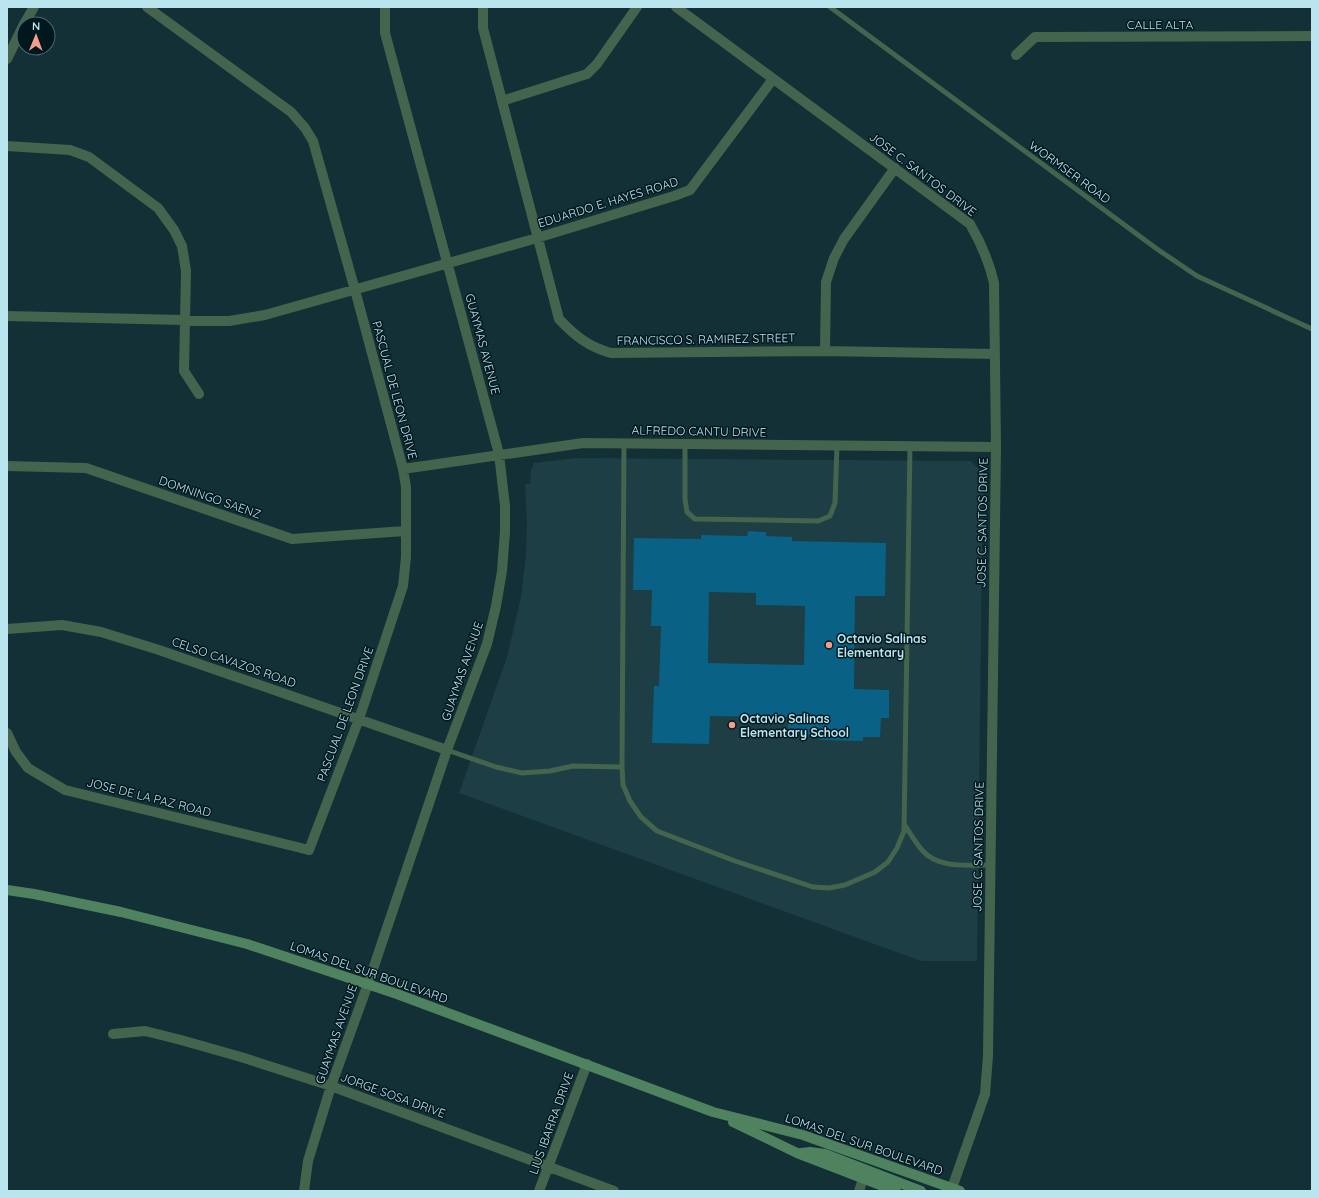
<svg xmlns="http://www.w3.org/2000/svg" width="1319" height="1198" viewBox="0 0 1319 1198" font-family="Quicksand,sans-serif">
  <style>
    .built { fill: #1c3e44 }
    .building { fill: #096185; fill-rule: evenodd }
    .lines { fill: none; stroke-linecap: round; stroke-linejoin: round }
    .service { stroke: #44644d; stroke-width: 5 }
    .minor { stroke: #44644d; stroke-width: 10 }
    .secondary { stroke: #4f835f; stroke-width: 10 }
    .poi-dot { fill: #f49d8b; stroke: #00171d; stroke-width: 1.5 }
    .labels { text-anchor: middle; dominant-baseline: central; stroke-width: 3; stroke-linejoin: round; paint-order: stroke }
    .street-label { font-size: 12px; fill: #bbe5ee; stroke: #00171d }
    .poi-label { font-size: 12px; font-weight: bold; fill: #bbe5ee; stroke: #00171d; text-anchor: start }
  </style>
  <rect width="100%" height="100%" fill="#123036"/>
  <path class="built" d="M576,458L971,461L983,473L977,961H921L459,793L507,657L521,597L526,554L527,522L525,484H530L531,470L534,463Z"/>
  <path class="building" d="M748,531L766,532V536L792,537V541L886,543L885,596H855L854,689L889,690V718H881L880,737H863V741L819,740V735H788V717L710,716L709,744L652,743L654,686H659L661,626H651L652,590H633L634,538L701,539V535L747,536ZM709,592L756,593V605L805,606L804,665L708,663Z"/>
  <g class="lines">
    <path class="service" d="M830,7L1157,249L1197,276L1312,329
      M685,444V499L687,512L695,519L818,521L830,516L835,503L837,446
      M447,750L496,767L522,773L550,771L573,766L622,767L623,785L630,801L641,817L657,831L735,861L813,887L829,888L845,885L875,872L888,862L897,848L904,831L910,446
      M622,767L624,443
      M904,824C910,833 915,842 922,850C938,869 968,865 990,865"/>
    <path class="minor" d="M483,7V28L559,319C575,336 589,347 611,353L825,351L995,354
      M676,7L970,224C981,243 989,261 994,283L996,447L988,1056L985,1094L952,1188
      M24,24L34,7
      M1016,55L1035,37L1312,36
      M7,59L24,24
      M502,101L587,74L597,64L637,7
      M7,146L70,150L89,157L158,208L174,230L182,246L186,271L184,371L199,394
      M7,316L229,321L265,315L537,238L674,196L690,190L773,79
      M825,351L826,282L834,258L844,239L895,168
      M7,466L86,468L292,539L405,531
      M403,469L583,443L996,447
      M7,629L62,625L101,632L159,650L447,750
      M7,733L16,752L28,768L65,790L309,850L359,719L403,586L406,557V487L403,469L355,290L313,141L305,128L291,112L147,7
      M113,1034L145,1031L181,1040L241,1057L331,1086L614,1191
      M304,1191L308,1161L331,1086L368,984L447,750L487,644L496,606L502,571L505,532V506L499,454L385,33V7
      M539,1191L587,1064
      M859,1191L863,1179"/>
    <path class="secondary" d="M7,890L34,894L121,912L247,944L397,994L713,1112L803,1135L960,1191
      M733,1122L797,1153L896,1191
      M801,1153L810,1152L825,1154L921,1191"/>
  </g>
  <g class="poi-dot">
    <circle cx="829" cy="645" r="4"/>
    <circle cx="732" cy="725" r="4"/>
  </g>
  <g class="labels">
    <g class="street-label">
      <text x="1160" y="24">CALLE ALTA</text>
      <text transform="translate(1070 172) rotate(36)">WORMSER ROAD</text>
      <text transform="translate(923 174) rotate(37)">JOSE C. SANTOS DRIVE</text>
      <text transform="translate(608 202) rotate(-17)">EDUARDO E. HAYES ROAD</text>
      <text transform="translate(706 339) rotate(-1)">FRANCISCO S. RAMIREZ STREET</text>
      <text transform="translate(483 344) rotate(75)">GUAYMAS AVENUE</text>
      <text transform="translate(395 390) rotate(75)">PASCUAL DE LEON DRIVE</text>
      <text transform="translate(699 431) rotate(1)">ALFREDO CANTU DRIVE</text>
      <text transform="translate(210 497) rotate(19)">DOMNINGO SAENZ</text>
      <text transform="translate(982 523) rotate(-89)">JOSE C. SANTOS DRIVE</text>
      <text transform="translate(234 662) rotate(19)">CELSO CAVAZOS ROAD</text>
      <text transform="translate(462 671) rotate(-71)">GUAYMAS AVENUE</text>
      <text transform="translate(345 714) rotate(-70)">PASCUAL DE LEON DRIVE</text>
      <text transform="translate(149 797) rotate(14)">JOSE DE LA PAZ ROAD</text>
      <text transform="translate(978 847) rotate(-89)">JOSE C. SANTOS DRIVE</text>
      <text transform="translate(369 972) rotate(19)">LOMAS DEL SUR BOULEVARD</text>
      <text transform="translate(336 1034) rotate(-71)">GUAYMAS AVENUE</text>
      <text transform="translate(393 1095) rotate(20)">JORGE SOSA DRIVE</text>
      <text transform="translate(551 1123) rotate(-70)">LIUS IBARRA DRIVE</text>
      <text transform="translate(864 1144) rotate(19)">LOMAS DEL SUR BOULEVARD</text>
    </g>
    <g class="poi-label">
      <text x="837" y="638">Octavio Salinas<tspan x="837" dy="14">Elementary</tspan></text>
      <text x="740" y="718">Octavio Salinas<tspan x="740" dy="14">Elementary School</tspan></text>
    </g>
  </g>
  <rect width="1319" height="1198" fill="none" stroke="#bbe5ee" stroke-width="16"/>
  <g transform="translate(36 36) rotate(1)"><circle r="19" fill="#00171d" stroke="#4b6971"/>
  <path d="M0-3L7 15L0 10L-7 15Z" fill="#f49d8b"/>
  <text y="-6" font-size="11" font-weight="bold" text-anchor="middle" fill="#bbe5ee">N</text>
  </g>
</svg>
